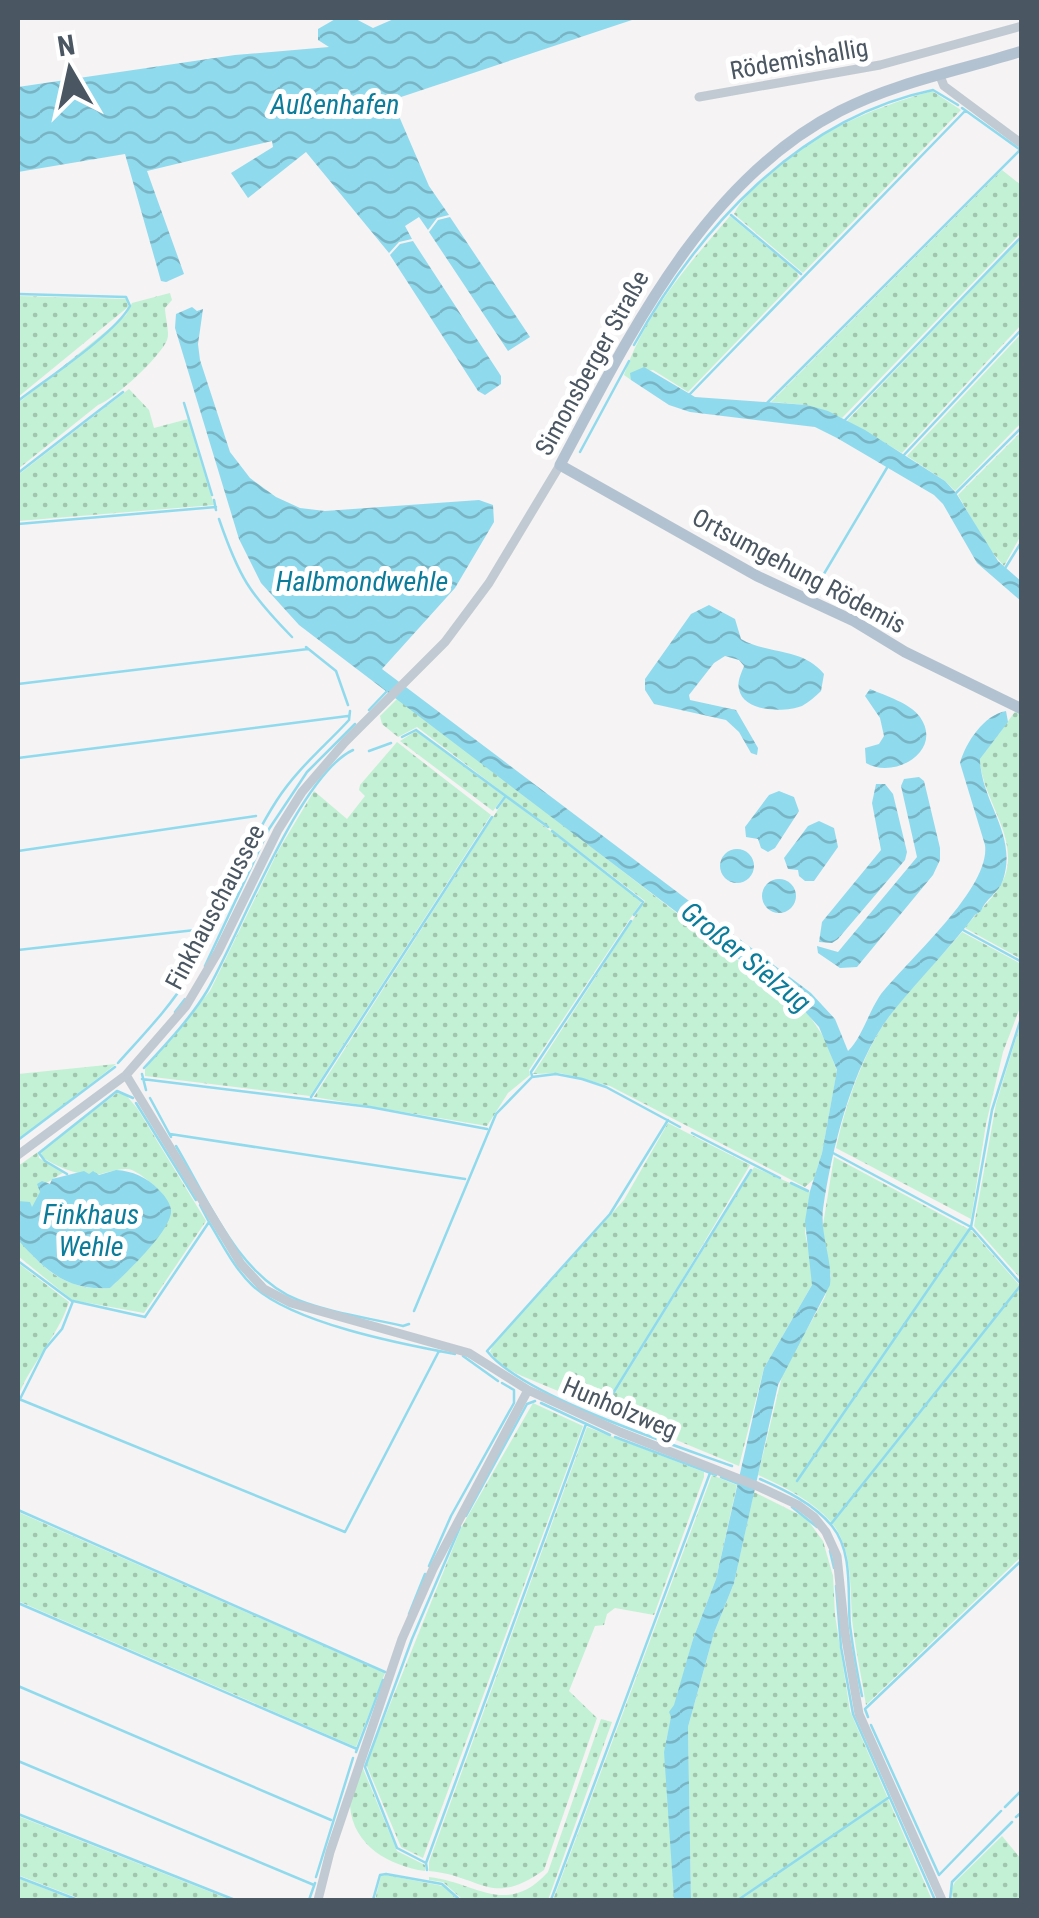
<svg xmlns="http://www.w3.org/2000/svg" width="1039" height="1918" viewBox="0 0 1039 1918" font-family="'Roboto Condensed',sans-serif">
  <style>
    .green { fill: url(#green-dots) }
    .water { fill: url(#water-waves) }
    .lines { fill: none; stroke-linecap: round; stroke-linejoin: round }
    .stream { stroke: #90daee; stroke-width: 2.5 }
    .minor { stroke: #c1cad2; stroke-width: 9 }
    .major { stroke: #b3c2d1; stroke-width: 11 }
    .labels { text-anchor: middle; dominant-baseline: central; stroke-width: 10; stroke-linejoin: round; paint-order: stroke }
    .street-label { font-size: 25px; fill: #4a5661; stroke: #fff }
    .water-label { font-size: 28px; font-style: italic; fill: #0c7c9b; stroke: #fff }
  </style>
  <defs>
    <pattern id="green-dots" width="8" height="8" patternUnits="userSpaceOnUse" patternTransform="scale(2.5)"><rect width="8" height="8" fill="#c3f1d5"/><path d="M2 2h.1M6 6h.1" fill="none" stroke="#a0c6b0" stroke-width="1.8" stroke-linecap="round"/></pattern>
    <pattern id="water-waves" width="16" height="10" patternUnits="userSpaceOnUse" patternTransform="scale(2.5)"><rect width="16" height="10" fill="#90daee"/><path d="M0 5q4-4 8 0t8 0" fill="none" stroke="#78b4c4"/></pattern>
  </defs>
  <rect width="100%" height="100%" fill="#f5f3f3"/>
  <path class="green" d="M932,91L961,110L803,273L734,214C740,201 753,189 764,179C811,133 870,109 932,91Z
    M1002,170L1021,185V233L842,418L807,405L771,402Z
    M730,216L797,272L799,277L688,392L653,370L631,373V380L624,375C646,312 688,265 730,216Z
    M1021,238V325L902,453L847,421Z
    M170,293L172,300L165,308C165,317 170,333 167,340C160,357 116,398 98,405L18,469V403L126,315L132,303Z
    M18,296L127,299L128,307L18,397Z
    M1021,334V423L955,491L945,481L907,456Z
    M129,389L149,410L154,428L188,419L214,505L18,521V475Z
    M1021,432V535L1004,566L989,549L958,495Z
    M398,698L809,1015L825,1039L837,1071L822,1153L814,1179L805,1187L610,1086L560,1073L533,1074L645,901L417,727L398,737L382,724L380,716Z
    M1017,709L1022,711L1021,959L965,928C975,914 991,901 1000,886C1026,843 981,801 980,759Z
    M416,731L504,796L493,811L400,741Z
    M397,742L491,815L310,1096L145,1076V1069L210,991L278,851L314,791L347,819L365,796L359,790L360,785Z
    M506,797L642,901L529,1070L530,1075L508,1093L487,1126L314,1097Z
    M962,932L1021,964V1005L1003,1052L986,1124L971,1219L836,1148C846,1103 865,1046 894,1010C915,983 940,958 962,932Z
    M1021,1022V1279L974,1226L996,1104Z
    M116,1064L20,1139H18V1074Z
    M117,1093L125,1094L137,1108L206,1221L144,1313L72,1300L18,1256V1227C21,1233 22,1243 27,1249C49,1276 75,1291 110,1288L152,1245L171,1208C163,1192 145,1176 132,1170C124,1167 109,1172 101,1174C83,1178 57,1167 42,1157L41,1152L51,1143Z
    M668,1123L750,1165L613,1396L754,1167L810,1192L805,1233L812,1266V1285L764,1368L739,1466L522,1376L502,1366L490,1352L493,1345L624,1200Z
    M38,1152L39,1158L64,1172L45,1184L32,1208L18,1201V1166Z
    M834,1157L972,1231L1021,1287V1557L866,1705C862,1679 856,1653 853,1627C849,1594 855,1548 830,1521C811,1500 783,1486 758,1475L783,1372L825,1297L831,1276L822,1231Z
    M18,1263L69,1302C58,1336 32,1362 18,1396Z
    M533,1403L583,1426L423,1858L401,1847L366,1764L461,1528Z
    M587,1427L704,1472V1477L654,1615L615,1608L607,1614L604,1625L595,1626L569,1691L597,1718L544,1870C490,1908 483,1876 429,1871V1862Z
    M712,1475L737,1485L716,1579L693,1639L666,1741L674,1900H553Z
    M754,1492L806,1518L823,1541L833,1576L835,1615L850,1711L932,1900H691L688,1727L714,1633L734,1583Z
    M18,1512L385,1673L356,1747L18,1601Z
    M601,1719L612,1722L548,1900H463L443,1882L429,1880V1877C476,1882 506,1918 548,1872Z
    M362,1766L397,1851L425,1865V1871C390,1866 353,1846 350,1806C349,1794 358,1778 362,1766Z
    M18,1816L231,1900H83L18,1875Z
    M1002,1836L1021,1859V1900H953L951,1890L955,1882Z
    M386,1875L443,1886L458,1900H375L381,1876Z
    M18,1878L74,1900H18Z"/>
  <path class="water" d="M337,18H354L373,28L396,18H638L392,100L429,186L449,215L437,218L428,230L419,217L405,226L412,239L399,242L389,253L306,152L248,198L231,173L273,147L272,141L147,171L184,274L166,282L161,281L125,154L18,172V87L235,55L329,47L318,40V29Z
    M450,217L530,337L508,351L429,232L438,220Z
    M413,241L501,376V384L485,395L478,391L390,255L400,244Z
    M192,307L197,311L203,309L198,344L200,360L230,452L250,478L276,497L300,508L325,511L479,500L493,505L494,522L455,588L382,669L811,993L835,1019L848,1051C861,1039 868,1014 879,997C906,961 991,889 985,845L960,763C966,742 984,715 1006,711L1008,722L980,759C981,803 1018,834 1003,880C999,893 985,899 981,911L975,915C950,948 921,977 895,1009C854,1058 832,1147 823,1209C820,1235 833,1261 830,1285L778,1385L734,1583L714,1633L688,1727L691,1900H674L664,1752L671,1717L669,1712L674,1705L693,1639L716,1579L764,1368L812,1285L805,1221L810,1191L822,1153L837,1070L819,1027L800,1006L299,625L261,583L239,539L175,328L176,314Z
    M644,367L695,397L807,405L828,411L865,430L945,481L956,493L998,561L1021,581V601L977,563L943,504L934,495L837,438L815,427L690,412L669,405L631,380L630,373Z
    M709,605L735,619L741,639C768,655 802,647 824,674L821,691C815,697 809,702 802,706C784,713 743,712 739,689C737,682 741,674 744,666L739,660L725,656L714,663L689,695L690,700L736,710L758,748L757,755L751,753L739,732L726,720L654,704L645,690V679L691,614Z
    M870,689C886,696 910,703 920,717C944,751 894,780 866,763L865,748L879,744L884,736L880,718L865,696Z
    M919,777L924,781L940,848V860L933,875L857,967L840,968L818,953L817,946L838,952L917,857L901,786L904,779Z
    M876,784H885L893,794L907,852L905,860L838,939L832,943L819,942L822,922L881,850L872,803Z
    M779,791L794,797L799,811L775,848L768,852L761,848L758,839L746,837L745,827L769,795Z
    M819,821L834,828L838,847L814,881H805L799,876L798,870L788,869L784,858L808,826Z
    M720 866a17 17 0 1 1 34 0a17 17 0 1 1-34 0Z
    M762 896a17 17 0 1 1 34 0a17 17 0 1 1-34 0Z
    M116,1170C132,1171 147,1177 159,1190C164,1195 169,1201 171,1209C174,1229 125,1274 110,1288C67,1291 46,1271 19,1241L18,1201L30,1202L32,1207L40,1192L37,1184L42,1181L50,1184L52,1179L84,1171L89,1174L93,1171L99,1175Z"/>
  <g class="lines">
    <path class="stream" d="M962,108L1022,151
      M731,215L801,274
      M18,294L126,297L130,306C115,334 45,380 18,401
      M634,345C698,229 798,118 933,90L958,105
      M688,396L965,111
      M184,403L212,495
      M767,403L1020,150
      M843,422L1022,236
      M580,452L629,361
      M903,456L1022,329
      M18,473L123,392
      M956,493L1022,427
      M214,500L216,510
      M219,519C239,577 249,593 292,637
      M18,524L216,507
      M1004,570L1022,541
      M812,594L888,466
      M306,647L336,671L348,705
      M18,684L308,649
      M369,710L389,689
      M416,730L548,827
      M402,737L416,730
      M369,751L391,743
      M18,758L348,716
      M497,808L505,797
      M552,831L643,902
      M18,851L256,816
      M634,915L642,904
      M963,930L1022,962
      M18,950L204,929
      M205,966L269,829L307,772L355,724
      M175,1012L185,999
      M118,1063C144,1034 171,1006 191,973C223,917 242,854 277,800C297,769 324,747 349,720L350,711
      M144,1068C166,1044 190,1019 207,991C239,936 299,775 353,750
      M142,1074L146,1090
      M532,1076L531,1072L631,921
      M142,1079L370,1107L487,1129
      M311,1097L492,817
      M150,1098L171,1137
      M136,1103L196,1200
      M668,1120L610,1214L487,1351C522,1396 674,1445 732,1466
      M692,1133L780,1178
      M170,1134L465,1179
      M18,1140L115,1067
      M176,1146C207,1198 239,1277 298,1300C331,1313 369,1318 403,1326L409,1324
      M833,1153L971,1227L1021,1284
      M67,1174L45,1161L39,1153L117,1091L133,1098
      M791,1183L808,1191
      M209,1222C222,1243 234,1268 252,1285C292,1323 401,1344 455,1354
      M18,1261L72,1301
      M414,1311L496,1114L532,1077L556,1074L582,1079L606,1087L680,1127
      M463,1356L498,1381
      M612,1395L751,1170
      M19,1399L345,1532L439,1351
      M18,1403L45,1349L62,1329L73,1301L145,1317L209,1222L200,1205
      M541,1403L610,1435
      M615,1437L716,1475
      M721,1477L739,1484
      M760,1479C785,1490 814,1504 832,1526C854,1553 847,1595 850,1626C853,1649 857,1673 862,1696
      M797,1481L971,1227L992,1110L1022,1015
      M792,1507L817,1527
      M18,1510L385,1672
      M466,1516L527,1404L535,1401
      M831,1524L1021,1285
      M830,1551L834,1568
      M429,1566L451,1516L514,1403V1390L502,1383
      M836,1586L841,1647L853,1714L935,1900
      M18,1603L357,1749
      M409,1614L425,1574
      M18,1686L331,1820
      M868,1717L865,1709L1022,1560
      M871,1725L939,1875L1001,1811
      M356,1752L383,1680
      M18,1761L314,1885
      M1005,1807L1022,1790
      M18,1814L235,1900
      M1016,1817L1022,1812
      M426,1863L397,1848L365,1767L412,1639L460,1527
      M427,1870L426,1863L586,1424
      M18,1877L78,1900
      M316,1877L353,1758
      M309,1900L315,1883
      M373,1900L380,1875L386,1874L442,1884L460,1900
      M551,1900L710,1473
      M738,1900L888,1798
      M950,1900L952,1882L1012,1822"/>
    <path class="minor" d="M940,76L944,86L1022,144
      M699,97L880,65L1022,26
      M126,1075L241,1264L264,1289L291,1303L469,1353L528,1390L620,1432L757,1486L798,1505L814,1517L826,1532L837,1556L845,1633L859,1714L942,1900
      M18,1155L126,1075L186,1006L218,952L278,830L302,792L345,742L445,642L489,583L560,465
      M318,1900L330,1852L402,1639L433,1569L528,1390"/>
    <path class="major" d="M1022,51C962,70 896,82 840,111C704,180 629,336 560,465L757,576L854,621L905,652L1022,709"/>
  </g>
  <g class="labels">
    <g class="street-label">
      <text transform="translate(799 59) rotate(-10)">Rödemishallig</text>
      <text transform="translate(592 363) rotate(-61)">Simonsberger Straße</text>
      <text transform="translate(799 571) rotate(28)">Ortsumgehung Rödemis</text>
      <text transform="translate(215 907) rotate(-62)">Finkhauschaussee</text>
      <text transform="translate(620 1408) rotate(23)">Hunholzweg</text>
    </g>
    <g class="water-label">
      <text x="335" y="104">Außenhafen</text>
      <text x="362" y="581">Halbmondwehle</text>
      <text transform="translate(746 957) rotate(39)">Großer Sielzug</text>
      <text x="91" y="1214">Finkhaus<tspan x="91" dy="32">Wehle</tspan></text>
    </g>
  </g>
  <rect width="1039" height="1918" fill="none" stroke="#4a5661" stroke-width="40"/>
  <g transform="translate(70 70) rotate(351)" stroke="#ffffff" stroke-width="8" paint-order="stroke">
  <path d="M0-8L18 38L0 25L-18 38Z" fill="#4a5661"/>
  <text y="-15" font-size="28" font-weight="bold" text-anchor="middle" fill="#4a5661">N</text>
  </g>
</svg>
